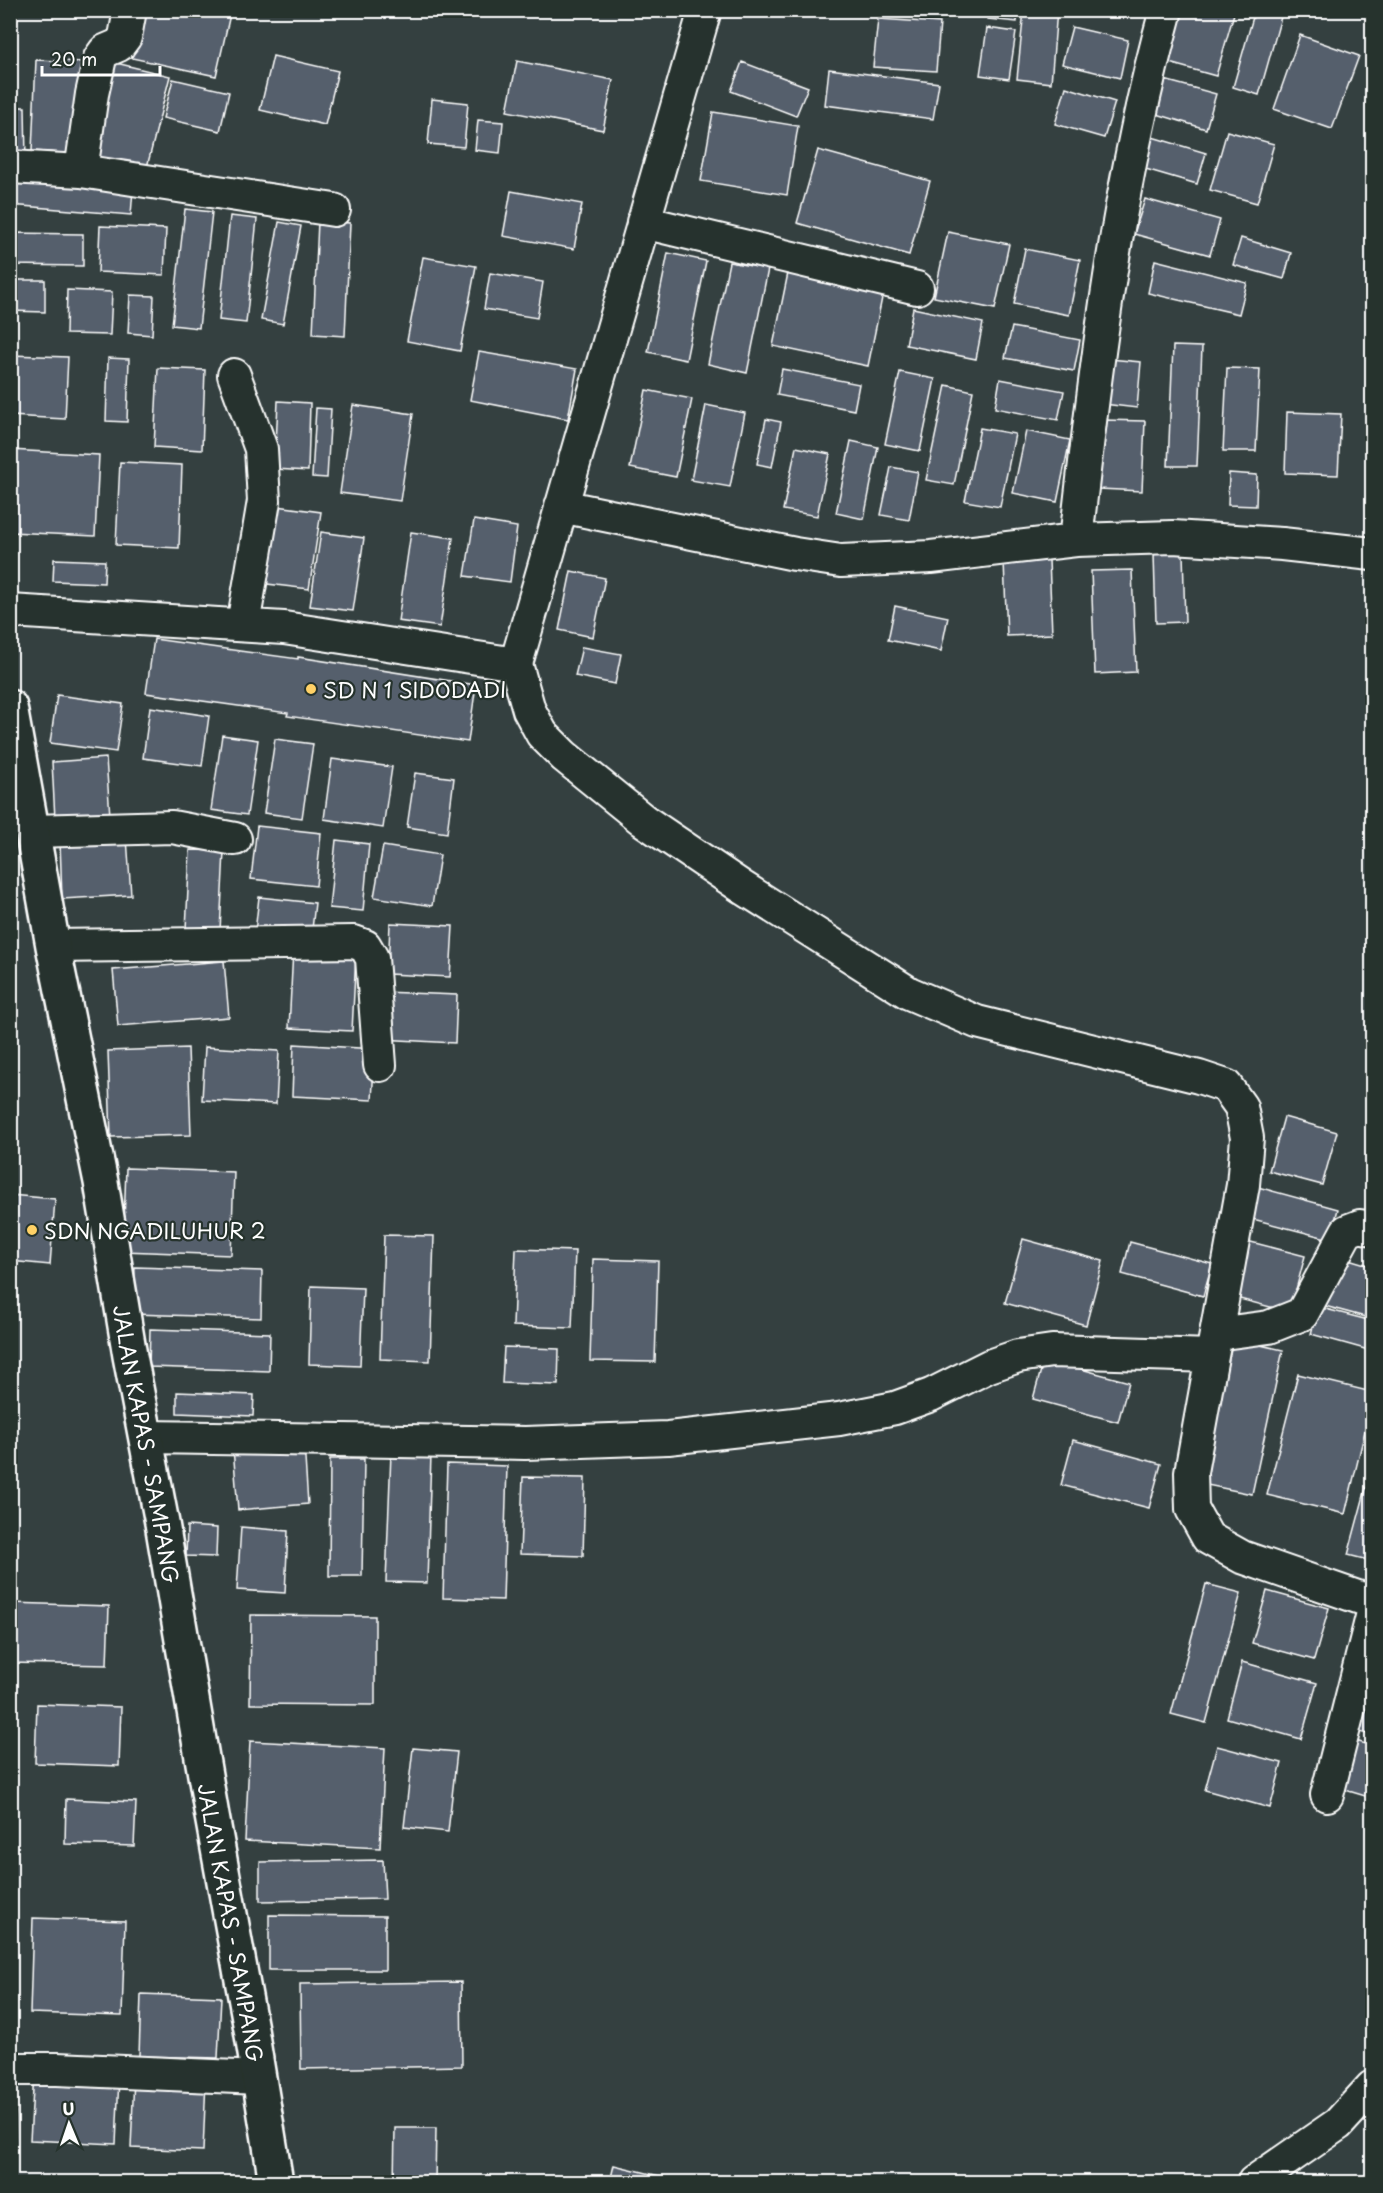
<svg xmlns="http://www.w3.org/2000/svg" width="1383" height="2193" viewBox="0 0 1383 2193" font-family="'Playpen Sans',sans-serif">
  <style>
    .building { fill: #555e6c; stroke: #fff; stroke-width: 1.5 }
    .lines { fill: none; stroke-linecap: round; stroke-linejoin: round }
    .street-casing { stroke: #fff; stroke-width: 36 }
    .secondary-casing { stroke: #fff; stroke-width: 38 }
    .street { stroke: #26332d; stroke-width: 32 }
    .secondary { stroke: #26332d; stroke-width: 33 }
    .poi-dot { fill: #ffd166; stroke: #26332d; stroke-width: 2 }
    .labels { text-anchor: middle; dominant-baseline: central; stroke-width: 4.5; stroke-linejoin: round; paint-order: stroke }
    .poi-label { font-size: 21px; fill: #fff; stroke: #26332d; text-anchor: start }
    .street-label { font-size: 21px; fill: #fff; stroke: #26332d }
  </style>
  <rect width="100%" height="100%" fill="#344040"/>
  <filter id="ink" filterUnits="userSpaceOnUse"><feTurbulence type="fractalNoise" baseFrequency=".0167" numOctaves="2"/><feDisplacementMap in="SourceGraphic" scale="12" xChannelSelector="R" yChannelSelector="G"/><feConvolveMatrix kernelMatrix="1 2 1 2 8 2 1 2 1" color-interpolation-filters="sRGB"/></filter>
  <g filter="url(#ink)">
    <path class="building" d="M143,10H231L216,76L132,58Z
      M898,10H941V14Z
      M989,10H1018L1017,22L988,19Z
      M1024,10H1057L1051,83L1017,79Z
      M1069,10H1107V17L1069,14Z
      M1177,10H1235L1216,76L1162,61Z
      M1255,10H1283L1259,95L1233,87Z
      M878,19L940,23L936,71L873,67Z
      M1072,27L1128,40L1120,78L1062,64Z
      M987,28L1016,32L1009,79L980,75Z
      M1300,35L1359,56L1332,129L1274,109Z
      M273,56L338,71L325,125L260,110Z
      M36,60L83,62L78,154L32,151Z
      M517,61L613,80L603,130L507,111Z
      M112,62L170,76L145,175L87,160Z
      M742,62L808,87L796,116L731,91Z
      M829,69L939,83L933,119L825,105Z
      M1157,78L1216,94L1206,129L1147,111Z
      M173,79L229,92L220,131L163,118Z
      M1066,87L1115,102L1104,138L1055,124Z
      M432,99L468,103L464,147L428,144Z
      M10,107H25L26,161H10Z
      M713,112L798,126L787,195L701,181Z
      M478,120L503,122L500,153L475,150Z
      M1227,131L1274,144L1257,203L1210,190Z
      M1142,134L1206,153L1197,184L1132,165Z
      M818,150L930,181L909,255L797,223Z
      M10,179L133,189L131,215L10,205Z
      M511,191L582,204L574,249L503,236Z
      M1145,199L1220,220L1210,255L1134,234Z
      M185,209L212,212L199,328L172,325Z
      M230,216L257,219L246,323L219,320Z
      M318,221L350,223L345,336L313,334Z
      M279,222L301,226L283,324L261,320Z
      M100,226L166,229L164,275L98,272Z
      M948,232L1009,244L995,309L934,297Z
      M10,233L83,234V266L10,265Z
      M1241,238L1291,253L1284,279L1233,265Z
      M1025,249L1080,260L1069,315L1014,304Z
      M668,253L706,261L686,360L648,352Z
      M423,257L476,266L460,351L407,341Z
      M1155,260L1247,283L1239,314L1148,293Z
      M729,262L768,269L747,373L708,364Z
      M490,273L543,282L537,318L484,309Z
      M788,273L883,293L868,366L773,346Z
      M10,280H45V312L10,311Z
      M67,290L112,292L110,335L66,334Z
      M130,295L154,296L152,335L128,333Z
      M913,308L983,323L976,359L906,345Z
      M1012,327L1080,340L1074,371L1005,358Z
      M1173,346L1202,347L1197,466H1168Z
      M479,352L577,369L568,419L470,400Z
      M10,355L68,357L65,419L10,416Z
      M108,358L129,359L127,422L106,421Z
      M1099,358L1141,362L1137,408L1095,403Z
      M158,368L205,370L202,450L154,447Z
      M1227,368L1260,369L1256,451H1223Z
      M782,369L859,384L854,410L777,395Z
      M900,372L935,379L920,451L885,444Z
      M1000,379L1064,391L1058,420L995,408Z
      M946,385L973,391L954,485L926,480Z
      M646,390L692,399L676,477L630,468Z
      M278,401L310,403L308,471L275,469Z
      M353,405L413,414L400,501L340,493Z
      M706,405L745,413L730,487L691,480Z
      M316,408L331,409L327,478L312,477Z
      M1287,412L1341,414L1338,475L1285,473Z
      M766,419L781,422L772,467L757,464Z
      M1102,420L1145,421L1142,491L1099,489Z
      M980,428L1015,434L1000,507L965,501Z
      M1026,431L1070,440L1057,502L1013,493Z
      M851,441L878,447L864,519L836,513Z
      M796,447L830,454L817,516L783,510Z
      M10,450L99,455L95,536L10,532Z
      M120,462L182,465L179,548L116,545Z
      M891,467L918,472L909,520L881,515Z
      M1229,473L1257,475L1256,506L1228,505Z
      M270,505L321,512L309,589L259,583Z
      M474,520L517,527L510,582L465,576Z
      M321,532L364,538L353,611L310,606Z
      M411,532L453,538L440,627L398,621Z
      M1183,553L1185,622L1156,623L1154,554Z
      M54,559L105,561L104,583L53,581Z
      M1049,560L1052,634L1007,636L1004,561Z
      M1132,570L1136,672L1095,674L1091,571Z
      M571,571L605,578L593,637L559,630Z
      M895,606L948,617L941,651L888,640Z
      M154,639L298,659V657L476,685L468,742L287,716L288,713L146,693Z
      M582,647L621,654L615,684L575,676Z
      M57,695L123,704L116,752L50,743Z
      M150,707L209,716L202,766L143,758Z
      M222,735L258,740L247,815L211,810Z
      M275,739L313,744L302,818L264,813Z
      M106,758L110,816L55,819L52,762Z
      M332,759L392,767L383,828L324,819Z
      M415,773L454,778L447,833L407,827Z
      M257,826L321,833L316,886L251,879Z
      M127,838L131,895L62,899L60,842Z
      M336,840L369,844L363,911L329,908Z
      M383,846L440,855L432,906L374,897Z
      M190,850L224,851L220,931L186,929Z
      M259,897L315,903L311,938L255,932Z
      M390,923L453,926L450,977L388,974Z
      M293,950L356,953L352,1031L289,1028Z
      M224,961L229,1017L118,1026L113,970Z
      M383,992L457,995L455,1043L381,1039Z
      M294,1044L375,1049L372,1100L292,1096Z
      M205,1047L279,1051L276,1104L202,1100Z
      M188,1048L191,1135L111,1137L108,1051Z
      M1284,1117L1337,1132L1322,1185L1269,1171Z
      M126,1168L234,1172L231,1255L123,1251Z
      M1254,1186L1338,1209L1330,1239L1245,1217Z
      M10,1195L55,1199L50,1265L10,1261Z
      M384,1235L434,1236L430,1361L380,1359Z
      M1023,1239L1103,1261L1086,1325L1005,1303Z
      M1247,1241L1305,1256L1290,1312L1232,1297Z
      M1130,1242L1212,1264L1203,1296L1122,1274Z
      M516,1249L575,1251L572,1328L513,1326Z
      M1335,1255L1372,1266V1307L1369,1318L1321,1305Z
      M593,1259L658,1261L655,1362L590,1361Z
      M135,1267L262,1271L261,1318L133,1314Z
      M311,1286L363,1288L360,1366L309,1364Z
      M1318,1307L1372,1321V1351L1311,1334Z
      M150,1329L270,1333L269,1371L149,1367Z
      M1233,1339L1283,1350L1252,1494L1202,1484Z
      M504,1347L559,1349L558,1385L502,1383Z
      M1044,1359L1129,1382L1118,1422L1033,1399Z
      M1298,1374L1372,1392V1402L1345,1514L1267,1495Z
      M177,1392L254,1395L253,1416L177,1413Z
      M1073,1440L1161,1464L1149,1508L1061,1485Z
      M304,1443L308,1504L238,1510L233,1448Z
      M391,1453L431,1454L427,1583L386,1582Z
      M330,1459H364L362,1576H329Z
      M447,1464L507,1466L503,1600L443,1598Z
      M1372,1466V1561L1348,1555Z
      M523,1477L585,1478L583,1556L520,1554Z
      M187,1526L217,1528L216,1557L186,1556Z
      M241,1527L288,1531L285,1593L237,1590Z
      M1206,1584L1241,1593L1206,1723L1171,1714Z
      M1267,1591L1329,1608L1314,1660L1252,1643Z
      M10,1603L109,1606L107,1665L10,1663Z
      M251,1615L375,1616V1705L250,1704Z
      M1242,1662L1317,1683L1301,1739L1227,1718Z
      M1357,1694L1372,1698V1735L1347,1729Z
      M37,1704L121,1707L119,1766L35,1763Z
      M250,1741L385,1748L380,1848L245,1841Z
      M1356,1741L1372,1746V1798L1342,1789Z
      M1217,1746L1282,1763L1270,1808L1205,1790Z
      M413,1748L457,1752L448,1832L404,1827Z
      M66,1799L136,1802L134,1846L65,1844Z
      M383,1860L385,1899L260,1901V1862Z
      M269,1915L385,1916V1970H269Z
      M33,1918L125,1921L122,2016L30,2013Z
      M461,1982L462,2066L301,2069L300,1984Z
      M141,1994L221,1997L218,2058L139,2056Z
      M34,2073L119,2077L116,2144L30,2140Z
      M134,2077L206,2080L203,2151L131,2148Z
      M10,2078H17L14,2148H10Z
      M395,2128H436L435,2182H394Z
      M614,2165L684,2182H610Z"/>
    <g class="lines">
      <g class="street-casing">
        <path id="street" d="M705,10L516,664L529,710L542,734L564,756L643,820L742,887L909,993L977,1022L1199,1077L1226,1086L1241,1107L1247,1138L1243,1185L1191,1472L1192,1509L1208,1538L1242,1557L1372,1602
          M10,167L81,171L334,210
          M81,171L92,94L100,58L105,51L119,45L125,37L130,10
          M643,222L917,288
          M234,375L261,449L264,501L243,625
          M561,506L795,554L841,561L931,557L1076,540L1173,537L1282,544L1372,554
          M1076,540C1096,362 1118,184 1166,10
          M10,611L284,628L516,664
          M33,831L172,827L235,839
          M53,946L354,942L365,946L372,958L380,1065
          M1216,1334L1269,1327L1302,1314L1347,1231L1360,1226L1372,1229
          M146,1437L525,1443L668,1438L839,1419L895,1408L931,1395L989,1366L1018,1356L1052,1351L1212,1356
          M1327,1795L1372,1617
          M10,2069H57L259,2078
          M1254,2182L1338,2124L1372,2087"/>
      </g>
      <g class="secondary-casing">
        <g id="secondary">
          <path id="s1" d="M10,707L53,946L101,1182L130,1356L162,1523L212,1816L251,2029L276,2182"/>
        </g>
      </g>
      <use href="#street" class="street"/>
      <use href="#secondary" class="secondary"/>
    </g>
  </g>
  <g class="poi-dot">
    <circle cx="311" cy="689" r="6"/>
    <circle cx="32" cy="1230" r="6"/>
  </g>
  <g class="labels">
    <g class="poi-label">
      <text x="323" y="689">SD N 1 SIDODADI</text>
      <text x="44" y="1230">SDN NGADILUHUR 2</text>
    </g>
    <g class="street-label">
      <text stroke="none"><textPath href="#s1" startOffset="750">JALAN KAPAS - SAMPANG</textPath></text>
      <text stroke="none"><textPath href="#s1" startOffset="1236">JALAN KAPAS - SAMPANG</textPath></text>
    </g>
  </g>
  <rect width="1383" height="2193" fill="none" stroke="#26332d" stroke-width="36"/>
  <rect x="18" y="18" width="1347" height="2157" fill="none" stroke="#fff" stroke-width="2" filter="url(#ink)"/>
  <g transform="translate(69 2124) rotate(358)" stroke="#26332d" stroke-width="4.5" paint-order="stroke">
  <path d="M0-4.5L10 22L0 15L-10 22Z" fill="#ffffff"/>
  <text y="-9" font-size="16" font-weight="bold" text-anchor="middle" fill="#ffffff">U</text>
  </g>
  <path d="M42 66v9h118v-9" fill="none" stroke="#ffffff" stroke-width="3"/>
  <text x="51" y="66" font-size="18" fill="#ffffff" stroke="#26332d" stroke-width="4.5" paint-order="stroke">20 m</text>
</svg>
